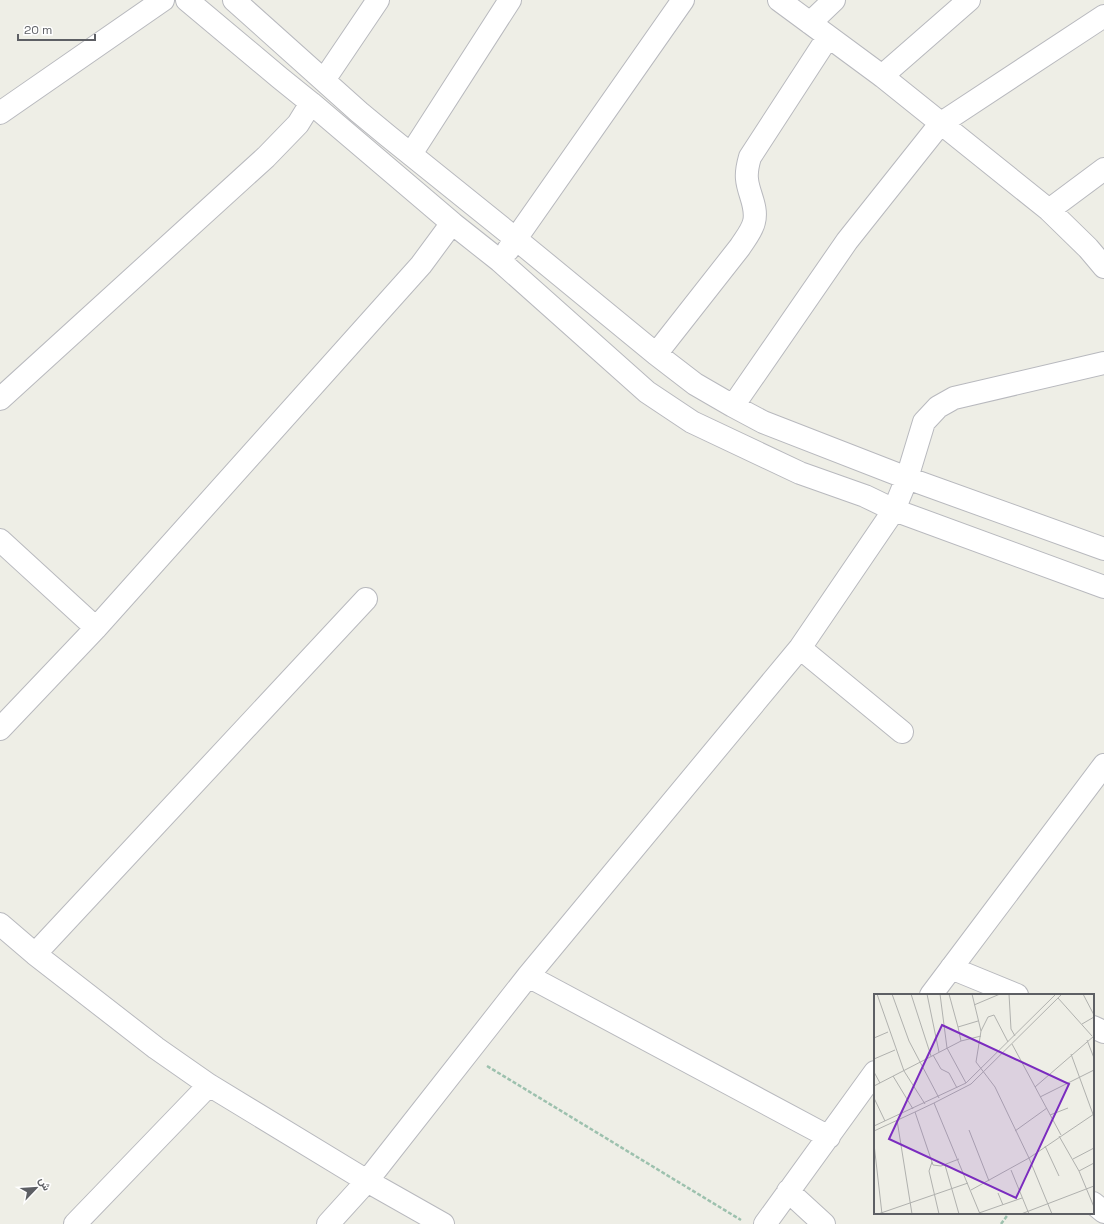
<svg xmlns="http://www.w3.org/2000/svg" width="1104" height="1224" viewBox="0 0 1104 1224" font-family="'Space Grotesk',Vazirmatn,sans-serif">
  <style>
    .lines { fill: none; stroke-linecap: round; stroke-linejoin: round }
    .minor-casing { stroke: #b8b9be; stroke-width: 24 }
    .path { stroke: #9dc1ae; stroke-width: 2.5; stroke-dasharray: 4 2; stroke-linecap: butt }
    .minor { stroke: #fff; stroke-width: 22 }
    .inset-road { fill: none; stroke: #b0b1ae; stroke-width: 1 }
    .view { fill: #7b2cbf; fill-opacity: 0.15; stroke: #7b2cbf; stroke-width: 2 }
    .inset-edge { fill: none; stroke: #5d5f64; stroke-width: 2 }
  </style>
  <rect width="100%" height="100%" fill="#eeeee6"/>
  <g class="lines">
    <g class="minor-casing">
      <path id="minor" d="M234,0L359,112L388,136L516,239L656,354L695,384L733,406L763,422L907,478L1104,549
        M779,0L882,76L1049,210L1088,248L1104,267
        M810,23L834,0
        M882,76L969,0
        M324,80L378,0
        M311,103L452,223
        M0,113L163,0
        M411,154L510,0
        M1049,210L1104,169
        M508,250L683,0
        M656,354L740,247C745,239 752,231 754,222C758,207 748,193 747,179C746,171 748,164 750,157L828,37
        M0,399L266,157L298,124L311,103L280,78L187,0
        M733,406L847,241L940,124L1104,16
        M0,540L96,628
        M800,648L902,732
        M0,729L96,628L421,265L452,223L500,261L647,392L692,422L800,473L865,496L894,510L1104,587
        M0,924L35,954L156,1048L209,1085L367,1181L528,976L800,648L894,510L907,478L924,422L938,407L954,398L1104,363
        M35,954L366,599
        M951,968L1017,995
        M528,976L829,1137
        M931,995L1104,765
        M1093,1027L1104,1032
        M788,1191L824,1224
        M1093,1203L1104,1212
        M75,1224L209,1085
        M328,1224L367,1181L443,1224
        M765,1224L875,1072"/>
    </g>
    <path class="path" d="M487,1066L741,1220
      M1001,1224L1009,1213"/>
    <use href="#minor" class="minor"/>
  </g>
  <g transform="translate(874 994)">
    <rect width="220" height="220" fill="#eeeee6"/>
    <path class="inset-road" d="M3,0L30,77L51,110M18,0L35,47L65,104M37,0L57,62M53,0L65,58M66,0L73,54L92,89M75,0L84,33L104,27M135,0L137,35L141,42M209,0L220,21M184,4L218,42M100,11L126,0M208,30L220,23M84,33L87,47M107,37L114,23L120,21L134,48M0,44L14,38M213,46L220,64M138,50L187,141M197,60L220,123M59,61L67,75L75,79L83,94M0,65L21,56M0,78L6,89M19,82L39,115M0,92L87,47L107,42M161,93L220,42M166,103L220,76M0,104L11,127M41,118L60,109M176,121L194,114M23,126L38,220M0,132L92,89L182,0M95,136L115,187M0,137L41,118L59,171L67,172L85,165M141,137L173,114M185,142L205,177L220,213M0,150L8,220M171,152L185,182M199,165L220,154M58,168L55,177L65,220M71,171L85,220M137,176L155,220M205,177L220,169M97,196L155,164L121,93L102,68L107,37L98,0M124,199L129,211M105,219L148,204M4,220L94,189M106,220L60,109L97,90L188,0M147,220L220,192M178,220L155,164L220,120"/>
    <path class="view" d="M68,31L195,90L142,204L15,145Z"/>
    <rect width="220" height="220" class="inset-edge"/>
  </g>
  <g transform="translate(36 1188) rotate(65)" stroke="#ffffff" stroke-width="3" paint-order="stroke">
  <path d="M0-3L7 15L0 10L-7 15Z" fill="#5d5f64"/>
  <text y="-6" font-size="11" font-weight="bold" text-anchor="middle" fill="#5d5f64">ش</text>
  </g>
  <path d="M18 34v6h77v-6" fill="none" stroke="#5d5f64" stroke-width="2"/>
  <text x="24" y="34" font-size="12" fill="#5d5f64" stroke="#ffffff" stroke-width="3" paint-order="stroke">20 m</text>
</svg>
